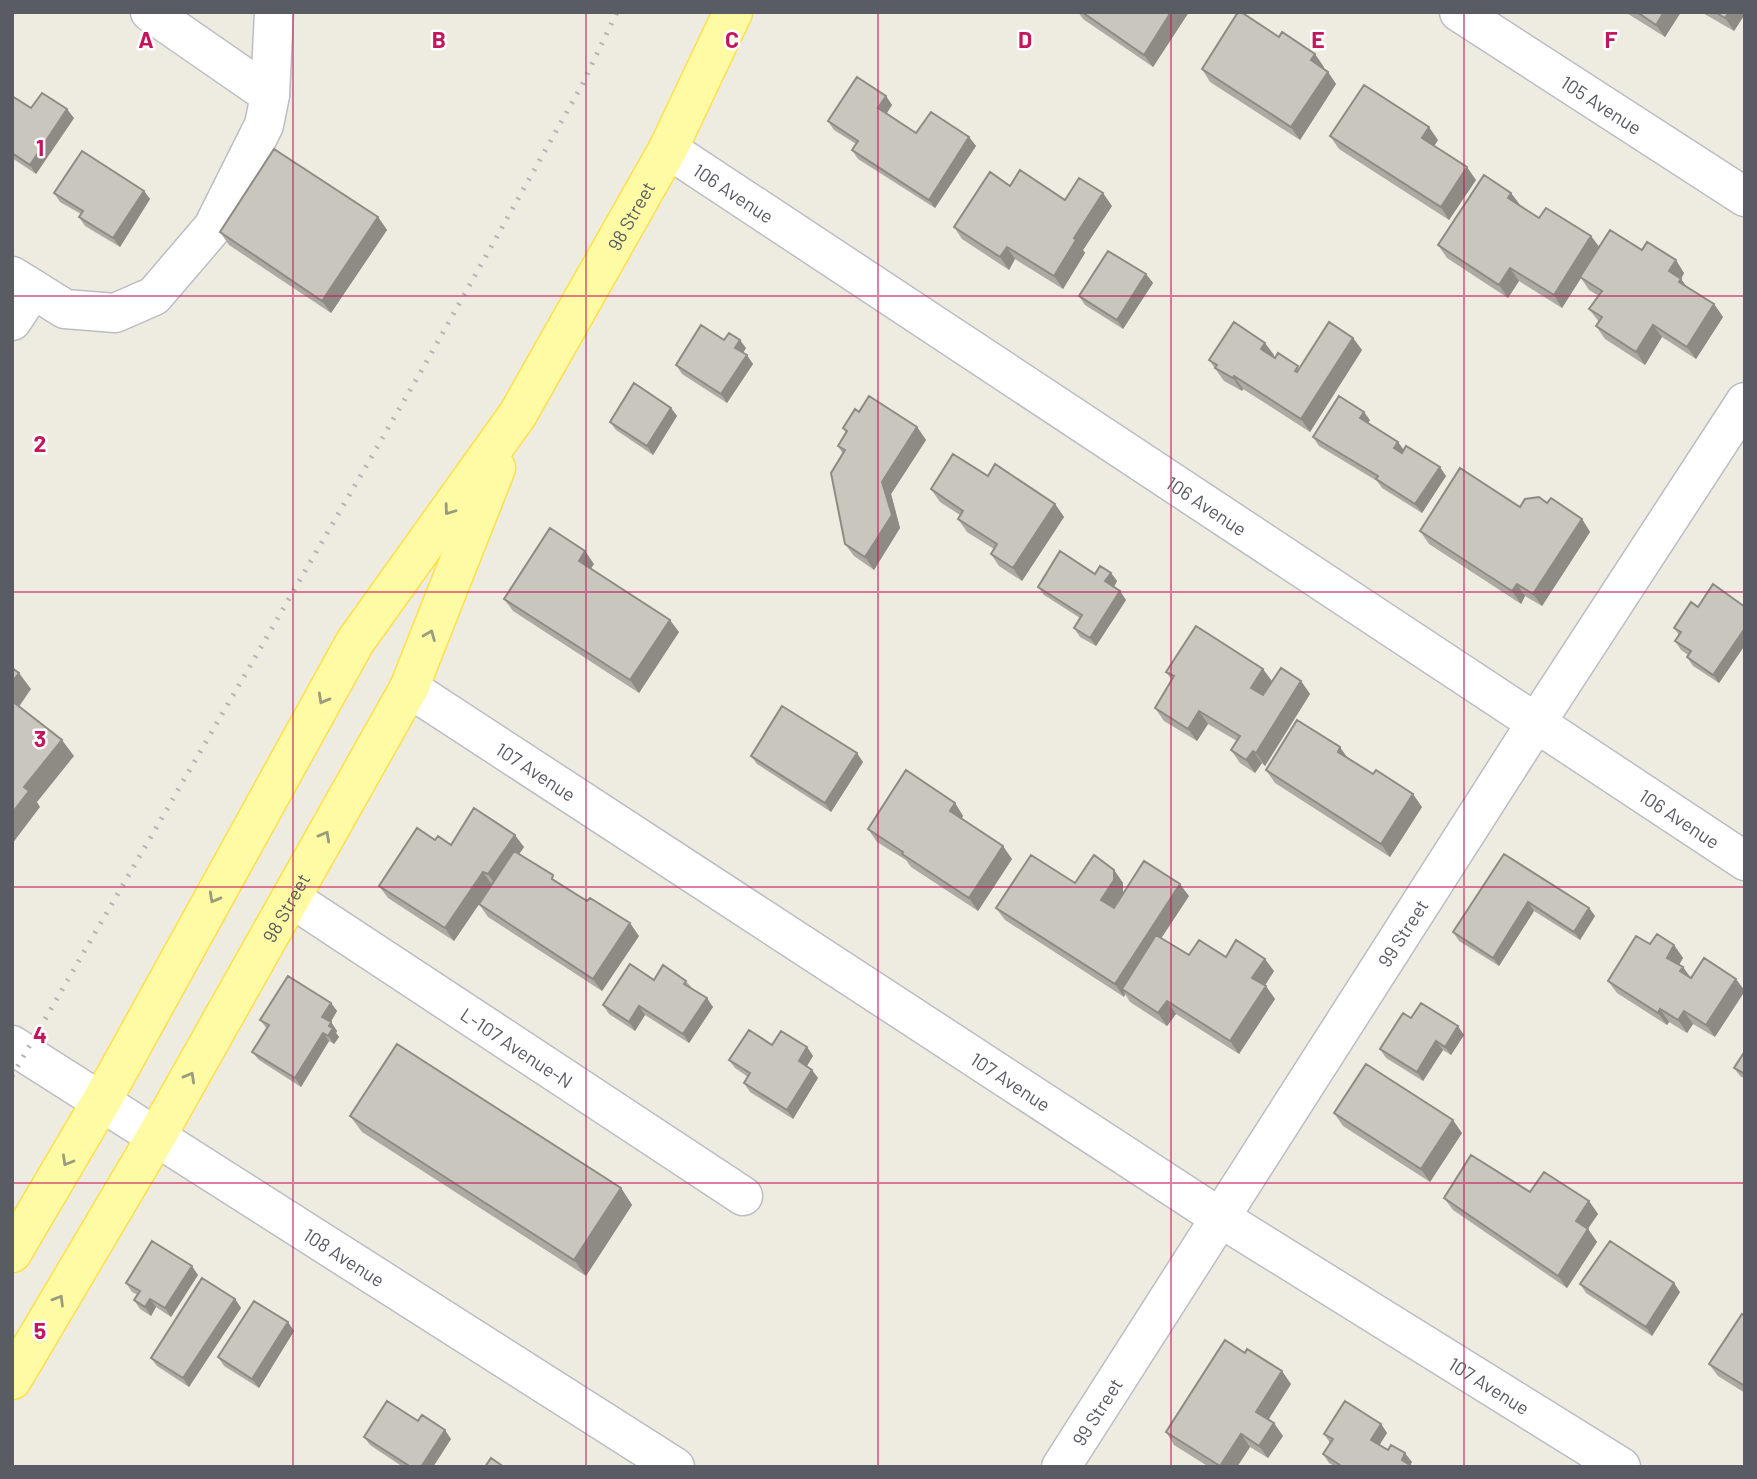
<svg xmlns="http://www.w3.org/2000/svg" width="1757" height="1479" viewBox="0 0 1757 1479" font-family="Barlow,sans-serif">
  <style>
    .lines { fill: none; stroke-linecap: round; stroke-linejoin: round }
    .minor-casing { stroke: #bbbdc4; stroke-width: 41 }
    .major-casing { stroke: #fee049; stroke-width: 41 }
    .minor { stroke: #fff; stroke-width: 38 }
    .major { stroke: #fffba4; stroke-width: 38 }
    .rail { stroke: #b5b5b6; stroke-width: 5; stroke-dasharray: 2 9; stroke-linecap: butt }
    .wall { fill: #adaaa3 }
    .shaded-wall { fill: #8d8b84 }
    .building { fill: #c9c6bd; stroke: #8d8b84; stroke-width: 2 }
    .oneway { stroke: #9b9c7d }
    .grid { fill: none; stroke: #c2185b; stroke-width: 2; stroke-opacity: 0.55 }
    .labels { text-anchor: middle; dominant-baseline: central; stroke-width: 5; stroke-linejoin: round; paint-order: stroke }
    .street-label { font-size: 19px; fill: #595c63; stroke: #fff }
    .grid-label { font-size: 23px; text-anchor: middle; font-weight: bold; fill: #c2185b; stroke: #fff; stroke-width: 5; stroke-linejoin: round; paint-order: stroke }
  </style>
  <rect width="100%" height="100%" fill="#eeece0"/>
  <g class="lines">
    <g class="minor-casing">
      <g id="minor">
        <path d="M150,12L270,95"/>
        <path id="s1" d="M1459,12L1745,197"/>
        <path id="s2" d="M668,149L1745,861"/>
        <path d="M12,276L65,309L115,313L154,296L213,227L264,125L270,95L274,12"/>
        <path d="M12,321L33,289"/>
        <path id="s3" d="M409,688L1219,1217L1621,1467"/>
        <path id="s4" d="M291,898L743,1196"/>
        <path id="s5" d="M12,1045L675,1467"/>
        <path id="s6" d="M1061,1467L1536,723L1745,402"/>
      </g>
    </g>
    <g class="major-casing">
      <g id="major">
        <path id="s7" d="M12,1253L101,1102L355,642L518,414L668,149L733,12"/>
        <path id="s8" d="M12,1380L156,1137L409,688L496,468"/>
      </g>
    </g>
    <use href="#minor" class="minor"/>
    <use href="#major" class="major"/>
    <path class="rail" d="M12,1076L423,368L582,85L617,12"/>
  </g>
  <path class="wall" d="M1078,12H1189L1153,67L1083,19Z
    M1625,12H1681L1665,37Z
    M1701,12H1745V14L1734,31Z
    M1324,67L1323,68L1328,72L1336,84L1300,140L1210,82L1202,69Z
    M12,96L31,108L74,118L36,174L12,158Z
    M886,96L892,105L887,113L916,133L969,137L976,146L935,208L858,159L852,150L856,144L834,130L828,121Z
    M1330,136L1438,140L1434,146L1476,180L1449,220L1339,149Z
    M1010,186L1065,200L1112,206L1083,250L1085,253L1063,289L1015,259L1009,270L962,239L954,227Z
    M144,191L150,199L120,247L85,226L79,217L81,214L60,202L54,193Z
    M1511,193L1520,205L1539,218L1591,236L1599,247L1642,250L1684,273L1681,279L1686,286L1714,304L1723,317L1696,359L1662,337L1645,365L1605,339L1596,326L1599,322L1589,309L1599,296L1589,290L1581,278L1562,308L1519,281L1508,298L1447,258L1438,245Z
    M378,217L387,230L331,313L229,245L220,232Z
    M1146,274L1153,283L1123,329L1085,305L1079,296Z
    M1353,338L1362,350L1310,432L1243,389L1242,391L1224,381L1209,360L1274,355L1273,357L1299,368Z
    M724,340L746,348L743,353L753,364L727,403L682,374L676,365Z
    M671,408L677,416L653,455L616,430L610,422Z
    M859,412L917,427L926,440L891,494L900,528L874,570L854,556L845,544L843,454L838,446L846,433L843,428Z
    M1370,420L1368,423L1398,442L1404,450L1446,476L1422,513L1382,488L1377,481L1319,446L1313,437Z
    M988,476L1055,504L1064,517L1022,581L999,566L991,554L994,549L967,532L958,519L960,515L940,502L931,489Z
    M1547,503L1582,519L1590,532L1542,606L1525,596L1521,604L1429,544L1420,531L1520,507Z
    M594,564L591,568L679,632L639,693L513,611L504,599Z
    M1111,573L1117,581L1114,587L1126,600L1096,646L1080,637L1074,628L1080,618L1044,595L1038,587L1095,574Z
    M1698,607H1745V645L1719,683L1693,666L1687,657L1688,655L1681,650L1675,641L1679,635L1674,628Z
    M1166,672L1272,681H1301L1310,694L1265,766L1262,763L1255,773L1240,763L1231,750L1237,741L1208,724L1197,741L1164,721L1155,708L1172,680Z
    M751,756L863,762L831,812L757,764Z
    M1349,759L1422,807L1390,857L1275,783L1266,770Z
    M955,803L963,816L961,819L1012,859L978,911L911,867L906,860L877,842L868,829Z
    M435,840L451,845L524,847L519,854L559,883L639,936L602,991L488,917L479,904L488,891L454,941L388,898L379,886Z
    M1504,854L1589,908L1595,916L1580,940L1534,911L1499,966L1459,941L1453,932Z
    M1114,870L1123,883V893L1113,908L1189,896L1161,938L1189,955L1226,957L1274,971L1265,986L1275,999L1239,1054L1176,1014L1167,1026L1130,1002L1125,994L1124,997L1005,920L996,908Z
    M1650,944L1674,945L1683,958L1679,965L1683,967L1691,978L1715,1037L1693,1024L1687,1033L1669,1022L1667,1025L1617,993L1608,981Z
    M654,980L686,981L692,988L713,1007L689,1043L645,1015L635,1031L609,1014L603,1005Z
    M331,1003L337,1011L331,1022L337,1031L336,1033L339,1037L334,1044L329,1041L301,1087L259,1060L252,1052L267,1029L260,1020Z
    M1411,1018L1464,1035L1451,1055L1443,1050L1423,1081L1386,1058L1380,1049Z
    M772,1045L807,1047L813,1056L807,1066L812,1070L818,1078L793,1119L750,1092L744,1083L748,1077L735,1068L729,1060Z
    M1745,1051V1079L1740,1076L1734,1068Z
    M1334,1113L1462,1133L1430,1182L1343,1126Z
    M350,1116L621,1188L632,1205L586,1276L362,1132Z
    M1530,1192L1589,1201L1598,1214L1588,1229L1597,1242L1567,1288L1453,1210L1444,1198Z
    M198,1275L171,1317L156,1307L151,1316L140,1309L134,1300L138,1295L132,1292L126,1283Z
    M1580,1284L1680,1292L1652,1336L1586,1293Z
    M235,1299L241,1308L189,1387L157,1366L151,1358Z
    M1745,1316V1393L1718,1376L1709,1364Z
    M294,1331L259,1388L224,1366L218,1357Z
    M1291,1384L1268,1420L1283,1436L1268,1458L1250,1447L1237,1467H1209L1174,1445L1166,1432Z
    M418,1421L451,1439L433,1467H403L370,1445L364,1437Z
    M1381,1424L1387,1433L1379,1445L1412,1462L1410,1465L1414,1467H1336L1329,1463L1323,1454L1330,1443L1324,1434Z"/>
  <path class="shaded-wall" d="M1171,12H1189L1153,67L1144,55Z
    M1664,12H1681L1665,37L1656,25Z
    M1729,12H1745V14L1734,31L1725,18Z
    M1315,54L1324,67L1320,73L1311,60Z
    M1328,72L1336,84L1300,140L1291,127Z
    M886,96L892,105L884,117L878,108Z
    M67,109L74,118L36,174L30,165Z
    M1429,127L1438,140L1431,151L1422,138Z
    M969,137L976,146L935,208L929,200Z
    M1467,167L1476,180L1449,220L1441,207Z
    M144,191L150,199L120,247L113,238Z
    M1103,193L1112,206L1083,250L1085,253L1063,289L1054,276L1074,238Z
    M1511,193L1520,205L1508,198Z
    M378,217L387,230L331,313L322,301Z
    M1591,236L1600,248L1562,308L1554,295Z
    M1007,247L1015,259L1009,270L1000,257Z
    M1676,260L1684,273L1681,279L1690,291L1688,295L1669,271Z
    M1510,268L1519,281L1508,298L1499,285Z
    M1146,274L1153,283L1123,329L1117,320Z
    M1714,304L1723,317L1696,359L1687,347Z
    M1653,325L1662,337L1645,365L1636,352Z
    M1353,338L1362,350L1310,432L1301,419Z
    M740,340L746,348L741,356L735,348Z
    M1265,343L1274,355L1270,362L1261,349Z
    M747,355L753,364L727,403L721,394Z
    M1234,376L1243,389L1242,391L1233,378Z
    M671,408L677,416L653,455L647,446Z
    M1364,412L1370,420L1366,426L1360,418Z
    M917,427L926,440L891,494L900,528L874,570L865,557L882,482Z
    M1398,442L1404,451L1400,457L1394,448Z
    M1440,467L1446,476L1422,513L1415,504Z
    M1055,504L1064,517L1022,581L1013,568Z
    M1582,519L1590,532L1542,606L1533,594Z
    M585,551L594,564L588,573L579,561Z
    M1111,573L1117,581L1112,590L1105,581Z
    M1517,584L1525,596L1521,604L1512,591Z
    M1120,591L1126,600L1096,646L1090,638Z
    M670,620L679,632L639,693L630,680Z
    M1745,628V645L1719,683L1713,675Z
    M1263,669L1272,681L1260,700L1251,688Z
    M19,673L31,689L16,711L12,706V682Z
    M1301,681L1310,694L1265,766L1256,753Z
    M1199,711L1208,724L1197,741L1188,729Z
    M62,740L74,756L37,802L40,807L12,844V813L24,787Z
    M1340,747L1349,760L1338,752Z
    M1253,751L1262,763L1255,773L1246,760Z
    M857,753L863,762L831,812L825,803Z
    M1413,794L1422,807L1390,857L1381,844Z
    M955,803L963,816L958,824L950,811Z
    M515,835L524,847L497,887L488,874Z
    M1003,846L1012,859L978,911L969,898Z
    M1114,870L1123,883V893L1110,913L1101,900Z
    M483,872L492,885L454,941L445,928Z
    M1180,884L1189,896L1126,992L1122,989L1125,994L1124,997L1115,984Z
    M1528,902L1534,911L1499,966L1493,958Z
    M1589,908L1595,916L1580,940L1574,932Z
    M630,923L639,936L602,991L593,979Z
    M1674,945L1683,958L1676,970L1667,958Z
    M1265,959L1274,971L1261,991L1252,978Z
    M1683,967L1692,980L1680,971Z
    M1736,979L1745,991L1715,1037L1706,1025Z
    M1266,986L1275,999L1239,1054L1230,1041Z
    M707,998L713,1007L689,1043L683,1034Z
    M1167,1001L1176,1014L1167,1026L1158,1013Z
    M331,1003L337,1011L328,1026L322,1017Z
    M639,1006L645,1015L635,1031L629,1022Z
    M1660,1009L1669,1022L1667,1025L1658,1013Z
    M1684,1011L1693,1024L1687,1033L1678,1020Z
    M331,1022L337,1031L336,1033L339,1037L334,1044L328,1036L329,1026Z
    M1458,1026L1464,1035L1451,1055L1445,1047Z
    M323,1033L329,1041L301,1087L295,1078Z
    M1436,1041L1443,1050L1423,1081L1417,1072Z
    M807,1047L813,1056L805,1069L799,1061Z
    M812,1070L818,1078L793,1119L787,1110Z
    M1453,1120L1462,1133L1430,1182L1421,1169Z
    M621,1188L632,1205L586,1276L574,1260Z
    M1589,1201L1598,1214L1584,1234L1576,1221Z
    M1588,1229L1597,1242L1567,1288L1558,1276Z
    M192,1266L198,1275L171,1317L165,1308Z
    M1674,1283L1680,1292L1652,1336L1646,1327Z
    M150,1299L156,1307L151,1316L145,1307Z
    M235,1299L241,1308L189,1387L183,1378Z
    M288,1322L294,1331L259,1388L252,1379Z
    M1282,1371L1291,1384L1265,1425L1256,1412Z
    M1274,1423L1283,1436L1268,1458L1259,1446Z
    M1381,1424L1387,1433L1377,1449L1371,1440Z
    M445,1430L451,1439L433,1467H421Z
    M1241,1434L1250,1447L1237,1467H1220Z
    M1405,1453L1412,1462L1409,1467L1402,1460Z"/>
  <path class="building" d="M1082,12H1171L1144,55Z
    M1238,12H1241L1279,37L1282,32L1315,54L1311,60L1328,72L1291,127L1202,69Z
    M1637,12H1664L1656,25Z
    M1715,12H1729L1725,18Z
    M857,77L886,96L878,108L916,133L931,112L969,137L929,200L852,150L858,141L828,121Z
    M1364,85L1429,127L1422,138L1467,167L1441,207L1330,136Z
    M42,93L67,109L30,165L12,153V96L31,108Z
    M274,149L378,217L322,301L220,232Z
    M82,151L144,191L113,238L79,217L83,211L54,193Z
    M1020,170L1065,200L1079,178L1103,193L1074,238L1076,240L1054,276L1007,247L1000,257L954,227L990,172L1010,186Z
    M1484,175L1511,193L1508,198L1539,218L1546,208L1591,236L1554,295L1510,268L1499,285L1438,245Z
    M1610,230L1642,250L1647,242L1676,260L1669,271L1681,279L1679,282L1714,304L1687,347L1653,325L1636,352L1596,326L1602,317L1589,309L1602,291L1580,277Z
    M1108,251L1146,274L1117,320L1079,296Z
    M1234,322L1265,343L1261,349L1275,358L1278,353L1298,366L1295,371L1297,372L1329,322L1353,338L1301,419L1234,376L1233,378L1215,368L1217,365L1209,360Z
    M701,325L724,340L729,333L740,340L735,348L747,355L721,394L676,365Z
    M634,383L671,408L647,446L610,422Z
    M869,396L917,427L882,482L892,515L865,557L845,544L831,473L845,450L838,446L847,431L843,428L855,409L859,412Z
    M1339,396L1364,412L1360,418L1398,442L1394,448L1402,453L1406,446L1440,467L1415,504L1376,479L1378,476L1313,437Z
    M953,454L988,476L995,464L1055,504L1013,568L991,554L997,544L958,519L963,511L931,489Z
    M1460,468L1520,507L1525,499L1539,497L1547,503L1551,498L1582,519L1533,594L1517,584L1512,591L1420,531Z
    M550,528L585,551L579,561L670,620L630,680L504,599Z
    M1060,551L1095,574L1100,566L1111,573L1105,581L1120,591L1090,638L1074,628L1082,615L1038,587Z
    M1713,584L1745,607V628L1713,675L1687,657L1691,651L1675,641L1681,632L1674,628L1691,602L1698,607Z
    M1196,626L1263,669L1251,688L1263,695L1281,668L1301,681L1256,753L1253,751L1246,760L1231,750L1240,736L1199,711L1188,729L1155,708L1174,676L1166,672Z
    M12,668L19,673L12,682Z
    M12,701L62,740L24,787L29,791L12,813Z
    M782,706L857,753L825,803L751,756Z
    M1297,720L1340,747L1338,752L1373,774L1376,770L1413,794L1381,844L1266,770Z
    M906,770L955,803L950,811L1003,846L969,898L902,854L903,852L868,829Z
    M474,808L515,835L488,874L483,872L445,928L379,886L417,828L435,840L438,836L451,845Z
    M514,851L553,875L552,879L587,901L590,898L630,923L593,979L479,904Z
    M1504,854L1589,908L1574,932L1528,902L1493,958L1453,932Z
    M1031,855L1075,883L1094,855L1114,870V880L1101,900L1114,908L1144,861L1180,884L1115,984L996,908Z
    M1657,934L1674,945L1667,958L1683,967L1680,971L1691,978L1704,958L1736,979L1706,1025L1684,1011L1678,1020L1660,1009L1658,1013L1608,981L1636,936L1650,944Z
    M1156,935L1189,955L1199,940L1226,957L1236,940L1265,959L1252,978L1266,986L1230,1041L1167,1001L1158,1013L1122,989Z
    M630,964L654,980L663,965L686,981L684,984L707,998L683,1034L639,1006L629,1022L603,1005Z
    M288,976L331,1003L322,1017L331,1022L329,1026L333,1028L328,1036L323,1033L295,1078L252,1052L269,1025L260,1020Z
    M1421,1003L1458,1026L1445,1047L1436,1041L1417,1072L1380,1049L1403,1013L1411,1018Z
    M749,1030L772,1045L781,1031L807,1047L799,1061L812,1070L787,1110L744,1083L750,1073L729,1060Z
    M397,1044L621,1188L574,1260L350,1116Z
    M1745,1051V1074L1734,1068Z
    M1366,1064L1453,1120L1421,1169L1334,1113Z
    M1471,1155L1530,1192L1544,1172L1589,1201L1576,1221L1588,1229L1558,1276L1444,1198Z
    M152,1241L192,1266L165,1308L150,1299L145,1307L134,1300L140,1291L126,1283Z
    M1610,1241L1674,1283L1646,1327L1580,1284Z
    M202,1278L235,1299L183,1378L151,1358Z
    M254,1301L288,1322L252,1379L218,1357Z
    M1742,1314L1745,1316V1386L1709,1364Z
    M1225,1340L1245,1353L1247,1349L1282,1371L1256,1412L1274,1423L1259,1446L1241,1434L1220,1466L1166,1432Z
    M387,1401L418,1421L422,1415L445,1430L421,1467H411L364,1437Z
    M1345,1401L1381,1424L1371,1440L1388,1450L1391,1445L1405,1453L1402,1460L1413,1467H1343L1323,1454L1333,1439L1324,1434Z
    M491,1458L504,1467H485Z"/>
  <defs><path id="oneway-chevron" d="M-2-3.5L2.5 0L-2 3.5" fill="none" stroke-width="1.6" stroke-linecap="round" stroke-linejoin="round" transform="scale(1.75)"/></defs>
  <g class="oneway">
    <use href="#oneway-chevron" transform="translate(449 510) rotate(126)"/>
    <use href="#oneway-chevron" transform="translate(430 635) rotate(-68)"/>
    <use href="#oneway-chevron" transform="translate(323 699) rotate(119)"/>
    <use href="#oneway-chevron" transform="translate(325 836) rotate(-61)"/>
    <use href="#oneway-chevron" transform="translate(214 898) rotate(119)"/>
    <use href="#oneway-chevron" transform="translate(190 1077) rotate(-61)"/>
    <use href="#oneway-chevron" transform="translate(67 1161) rotate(120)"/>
    <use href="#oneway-chevron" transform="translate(59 1300) rotate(-59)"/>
  </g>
  <path class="grid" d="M293,12V1467M586,12V1467M878,12V1467M1171,12V1467M1464,12V1467M12,296H1745M12,592H1745M12,887H1745M12,1183H1745"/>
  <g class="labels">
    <g class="street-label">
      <text stroke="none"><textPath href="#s1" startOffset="170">105 Avenue</textPath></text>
      <text stroke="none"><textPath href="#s2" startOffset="79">106 Avenue</textPath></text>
      <text stroke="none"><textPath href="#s7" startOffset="1209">98 Street</textPath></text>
      <text stroke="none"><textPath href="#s2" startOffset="646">106 Avenue</textPath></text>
      <text stroke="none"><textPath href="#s3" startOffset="152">107 Avenue</textPath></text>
      <text stroke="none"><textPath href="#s2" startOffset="1213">106 Avenue</textPath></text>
      <text stroke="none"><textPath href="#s8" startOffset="546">98 Street</textPath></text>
      <text stroke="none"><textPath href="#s6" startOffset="634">99 Street</textPath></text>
      <text stroke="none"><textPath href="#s4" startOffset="271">L-107 Avenue-N</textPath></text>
      <text stroke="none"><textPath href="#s3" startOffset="719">107 Avenue</textPath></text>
      <text stroke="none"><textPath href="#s5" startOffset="394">108 Avenue</textPath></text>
      <text stroke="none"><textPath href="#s3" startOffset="1286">107 Avenue</textPath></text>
      <text stroke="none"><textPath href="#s6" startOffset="66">99 Street</textPath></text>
    </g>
  </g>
  <g class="grid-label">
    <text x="146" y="48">A</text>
    <text x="439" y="48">B</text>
    <text x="732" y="48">C</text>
    <text x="1025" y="48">D</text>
    <text x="1318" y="48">E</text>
    <text x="1611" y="48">F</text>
    <text x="40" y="156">1</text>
    <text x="40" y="452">2</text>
    <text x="40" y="747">3</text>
    <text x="40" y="1043">4</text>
    <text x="40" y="1339">5</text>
  </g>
  <rect width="1757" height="1479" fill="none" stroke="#595c63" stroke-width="28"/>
</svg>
